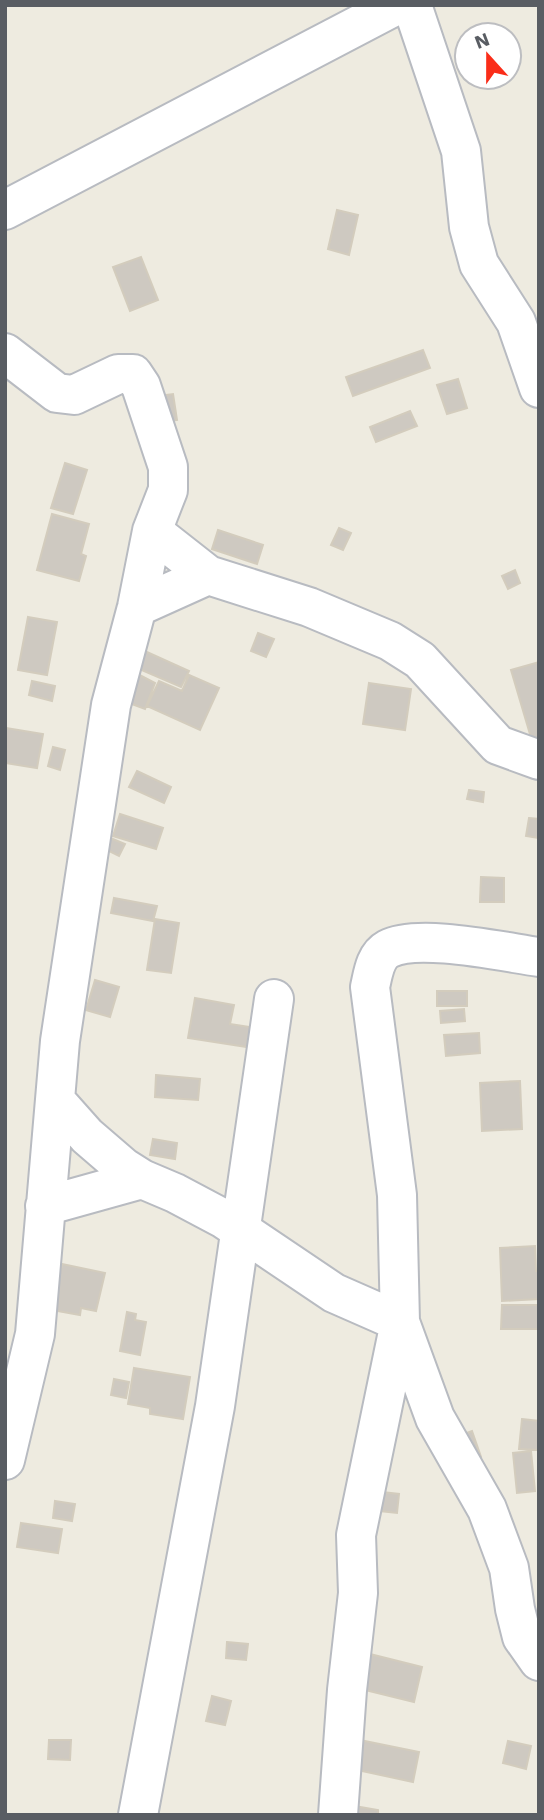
<svg xmlns="http://www.w3.org/2000/svg" width="544" height="1820" viewBox="0 0 544 1820" font-family="'Work Sans',sans-serif">
  <style>
    .building { fill: #cec9c1; stroke: #d3ccbd; stroke-width: 2 }
    .lines { fill: none; stroke-linecap: round; stroke-linejoin: round }
    .minor-casing { stroke: #b8bbc1; stroke-width: 42 }
    .minor { stroke: #fff; stroke-width: 38 }
  </style>
  <rect width="100%" height="100%" fill="#eeebe0"/>
  <path class="building" d="M337,210L358,215L349,255L328,249Z
    M141,257L158,300L130,311L113,267Z
    M423,350L430,368L353,396L346,377Z
    M458,379L467,408L447,414L437,385Z
    M173,394L177,420L160,423L157,396Z
    M410,411L417,426L376,442L370,427Z
    M65,463L87,470L73,514L51,508Z
    M52,514L89,524L81,554L86,556L79,581L37,570Z
    M339,528L351,533L343,550L331,545Z
    M218,530L263,545L257,564L212,549Z
    M515,570L520,583L508,589L502,576Z
    M28,617L57,622L47,675L18,670Z
    M258,633L274,639L266,657L251,651Z
    M138,648L189,671L181,687L130,665Z
    M539,662V739L532,741L511,670Z
    M130,670L155,683L145,709L124,701Z
    M189,675L219,688L200,730L147,706L159,681L182,691Z
    M32,681L55,686L52,701L29,695Z
    M369,683L411,689L405,730L363,724Z
    M6,728L43,734L37,768L5,763Z
    M53,747L65,750L60,770L48,766Z
    M137,771L171,787L164,803L129,787Z
    M469,790L484,792L483,802L467,799Z
    M120,814L163,828L156,849L113,836Z
    M529,818L539,819V838L526,836Z
    M108,837L125,844L119,856L103,848Z
    M481,877L504,878V902H480Z
    M114,898L157,906L153,921L111,913Z
    M155,919L179,923L171,973L147,970Z
    M95,980L119,987L110,1017L86,1010Z
    M437,991H467V1006H437Z
    M195,998L234,1005L230,1024L250,1027L247,1047L188,1038Z
    M464,1009L465,1021L441,1023L440,1011Z
    M479,1033L480,1053L446,1056L444,1035Z
    M156,1075L200,1079L198,1100L155,1097Z
    M520,1081L522,1129L482,1131L480,1083Z
    M153,1139L177,1143L175,1159L150,1155Z
    M535,1246L536,1271H539V1299L502,1301L500,1248Z
    M62,1264L105,1273L96,1311L81,1308L80,1315L52,1310Z
    M502,1305H539V1329H501Z
    M127,1312L136,1314L135,1320L146,1322L140,1355L120,1351Z
    M134,1368L190,1377L183,1419L150,1414V1408L128,1404Z
    M114,1379L129,1382L126,1398L111,1395Z
    M522,1419L539,1421V1450L519,1449Z
    M472,1431L481,1457L464,1463L455,1437Z
    M531,1451L535,1491L517,1493L513,1453Z
    M382,1492L399,1494L397,1513L380,1511Z
    M55,1501L75,1504L72,1521L53,1518Z
    M21,1523L62,1529L58,1553L17,1547Z
    M227,1642L248,1644L246,1660L226,1658Z
    M366,1653L422,1667L414,1702L357,1688Z
    M212,1696L231,1701L225,1725L206,1721Z
    M355,1739L419,1752L413,1782L348,1768Z
    M49,1740H71L70,1760L48,1759Z
    M508,1741L531,1746L526,1769L503,1763Z
    M349,1805L378,1810V1815H347Z"/>
  <g class="lines">
    <g class="minor-casing">
      <path id="minor" d="M412,5L461,151L469,227L479,264L516,322L539,388
        M5,210L397,5
        M5,353L57,393L74,395L118,374H133L141,386L168,467V490L152,531L137,607L111,705L60,1041L35,1334L5,1460
        M152,531L208,575L309,607L390,641L420,660L498,745L539,760
        M137,607L208,575
        M55,1100L87,1136L123,1167L142,1179L175,1193L224,1219L334,1293L400,1322L435,1418L487,1509L509,1568L515,1609L522,1637L539,1661
        M45,1206L142,1179
        M138,1815L215,1406L274,999
        M338,1815L347,1690L358,1593L356,1535L400,1322L397,1195L370,987C373,974 375,956 388,949C418,933 503,952 539,957"/>
    </g>
    <use href="#minor" class="minor"/>
  </g>
  <rect width="544" height="1820" fill="none" stroke="#595d63" stroke-width="14"/>
  <g transform="translate(488 56) rotate(339)"><circle r="33" fill="#ffffff" stroke="#bdbec1" stroke-width="2"/>
  <path d="M0-5L12 26L0 18L-12 26Z" fill="#fa2d19"/>
  <text y="-10" font-size="19" font-weight="bold" text-anchor="middle" fill="#595d63">N</text>
  </g>
</svg>
